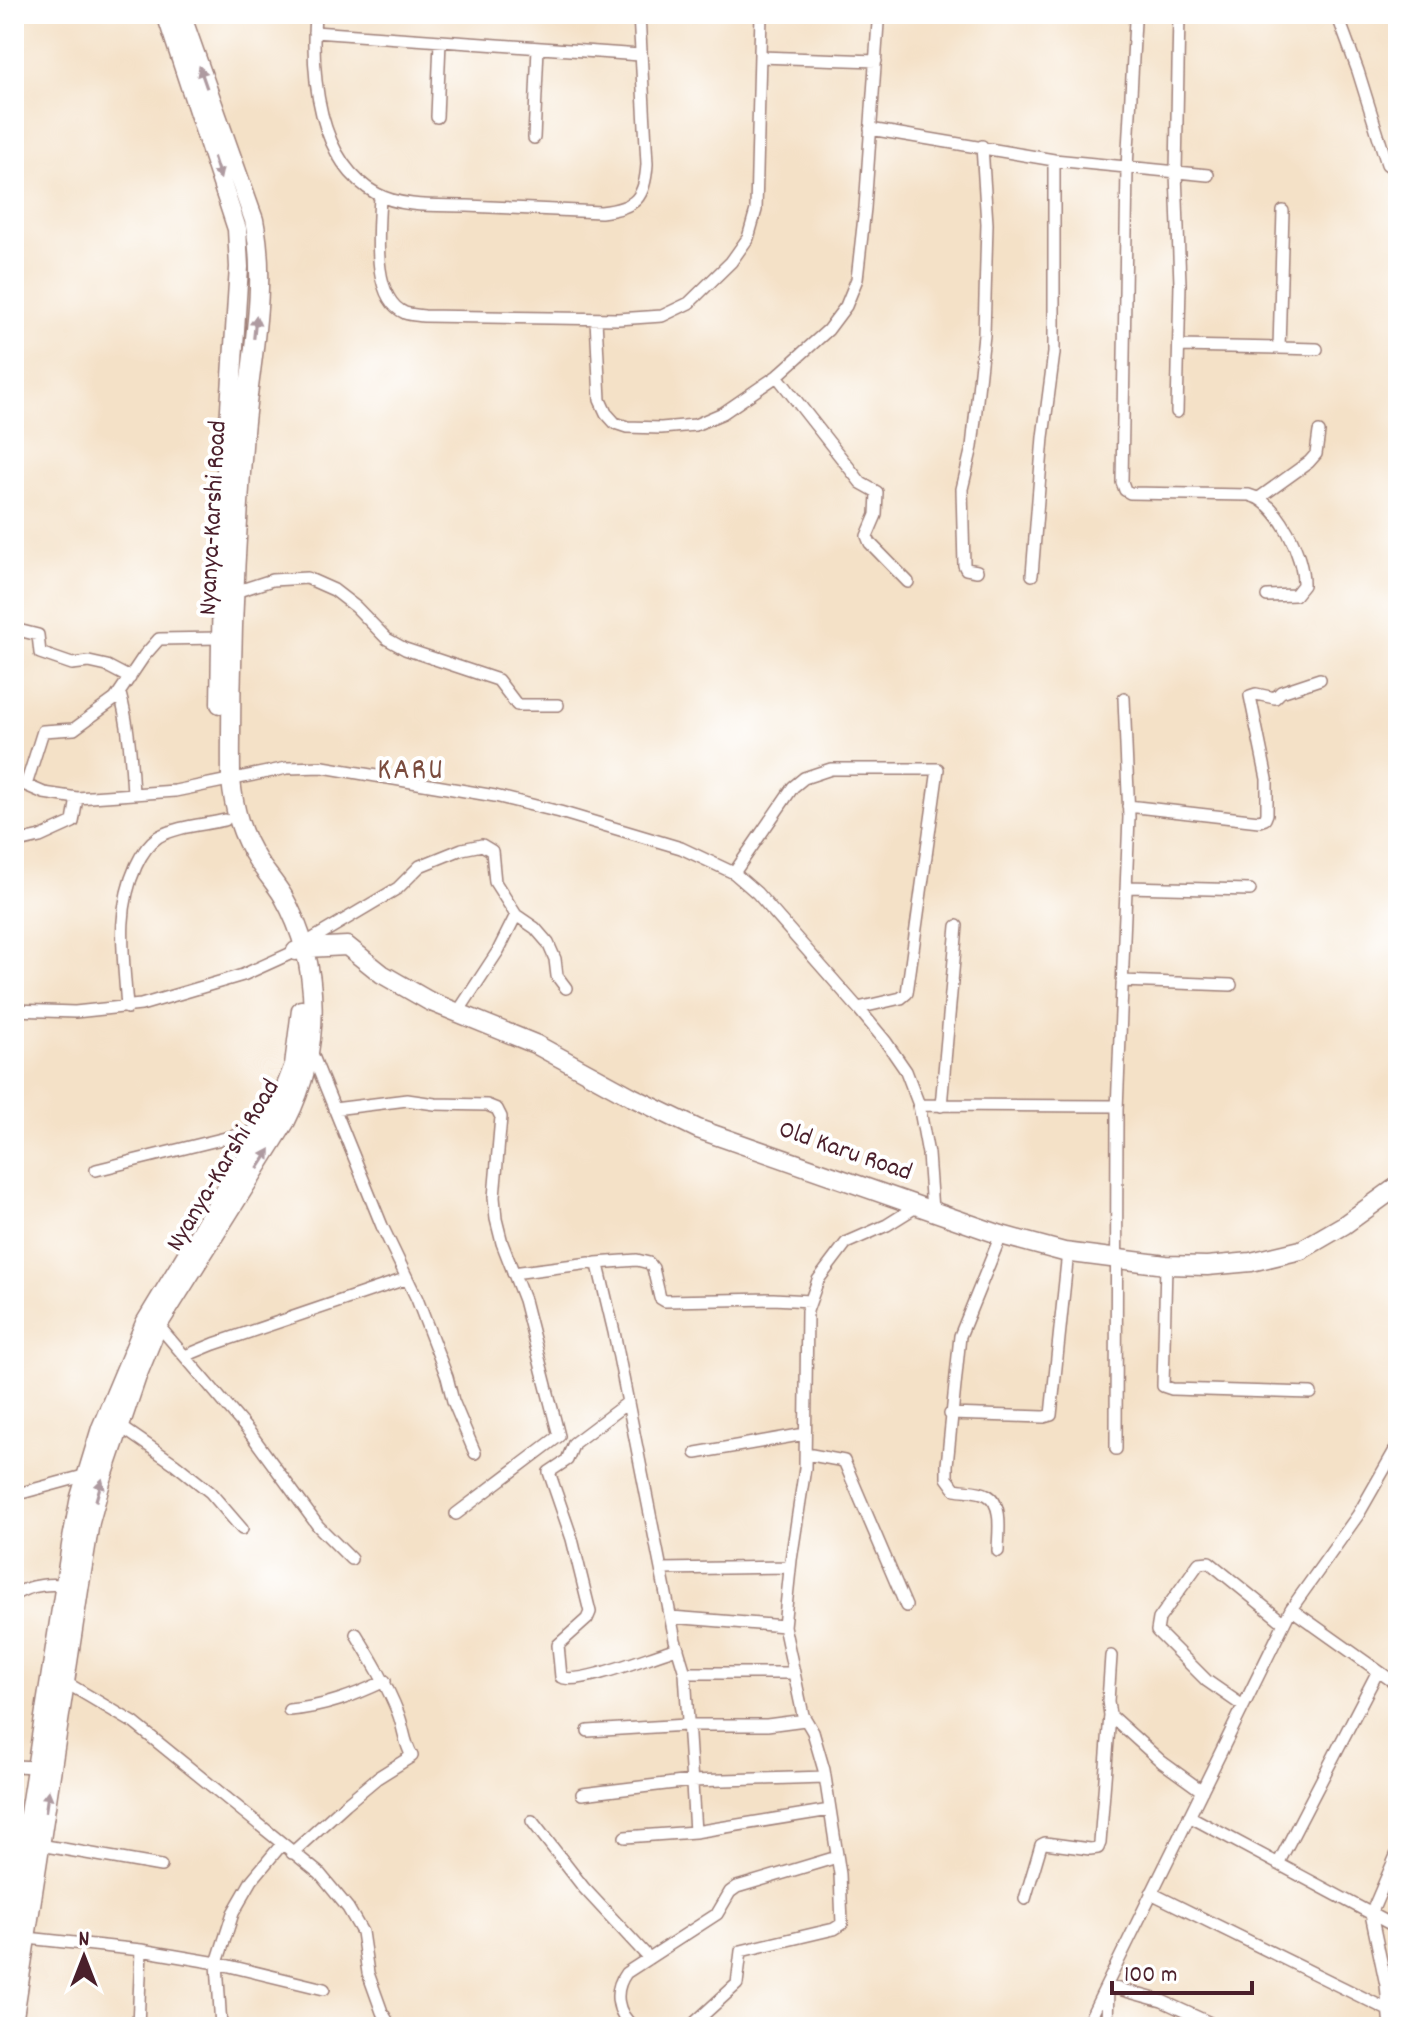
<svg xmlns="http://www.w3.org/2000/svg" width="1412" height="2041" viewBox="0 0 1412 2041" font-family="Dekko,sans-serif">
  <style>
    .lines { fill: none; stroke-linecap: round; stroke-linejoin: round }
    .street-casing { stroke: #9f8079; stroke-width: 14 }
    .primary-casing { stroke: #9f8079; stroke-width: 21 }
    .street { stroke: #fff; stroke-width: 11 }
    .primary { stroke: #fff; stroke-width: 18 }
    .oneway { fill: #ae9aa0 }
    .labels { text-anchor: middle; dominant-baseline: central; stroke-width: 8; stroke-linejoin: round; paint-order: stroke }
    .street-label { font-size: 26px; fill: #4a1f2b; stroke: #fff }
    .quarter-label { font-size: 30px; letter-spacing: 2px; fill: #7b4c3e; stroke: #fff }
  </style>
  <rect width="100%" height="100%" fill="#fff"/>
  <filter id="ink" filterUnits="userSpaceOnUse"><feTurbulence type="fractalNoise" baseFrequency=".0125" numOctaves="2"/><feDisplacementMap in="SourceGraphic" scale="16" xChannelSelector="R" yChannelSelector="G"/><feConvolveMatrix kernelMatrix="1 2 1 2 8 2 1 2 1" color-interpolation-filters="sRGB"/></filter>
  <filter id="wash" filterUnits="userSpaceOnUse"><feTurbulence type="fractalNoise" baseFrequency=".006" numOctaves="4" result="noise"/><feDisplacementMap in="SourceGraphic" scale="32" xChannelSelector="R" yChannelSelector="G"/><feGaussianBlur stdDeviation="1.8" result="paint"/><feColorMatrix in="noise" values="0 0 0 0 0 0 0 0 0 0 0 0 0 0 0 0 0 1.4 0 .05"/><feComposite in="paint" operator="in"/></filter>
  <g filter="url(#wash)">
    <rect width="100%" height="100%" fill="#f4e1c7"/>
  </g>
  <g filter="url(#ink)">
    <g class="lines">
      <g class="street-casing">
        <path id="street" d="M315,14C311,75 317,161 377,194C402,208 440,205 467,206C512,208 557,210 601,212C636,208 645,198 647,164L639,14
          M1337,14L1358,71L1387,164L1398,172
          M1135,21L1127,168L1122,482L1125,490L1130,493L1249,495C1279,502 1304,556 1303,585L1295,595L1267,596
          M314,32L640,55
          M760,57L876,61
          M437,117L440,41
          M870,129L1054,160L1208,175
          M534,138L538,48
          M380,196C379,226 370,298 405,313C411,315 418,315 424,316L618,319L662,316L689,303L731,262L748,238L756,210L761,14
          M596,319L600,400L606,413L615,423L627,427L661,428L695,425L723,413L777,376L828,330L846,306L857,279L865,208L878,23
          M1179,346L1279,348L1283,211
          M1279,348L1317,349
          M777,376L861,483L877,492L876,515L867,536L870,543L908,582
          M1177,412L1180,284L1176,172L1179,14
          M1259,498L1309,462L1316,454L1319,432
          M977,571L966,569L964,565L962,489L972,447L984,335L987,224L982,146
          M1032,575L1043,437L1054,353V160
          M235,592L272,580L307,578L334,590L356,607L387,639L405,649L498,680L517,705H558
          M14,629L38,635L40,653L72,664L89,662L107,666L130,678
          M120,694C129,725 131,760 133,793
          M14,780L44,793L77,798L175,791L287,768L323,767L495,796L560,812L681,848L734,873L757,893L858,1008L886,1042L906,1071L919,1105L928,1154L932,1210
          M26,785L43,731L74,729L115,699L144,656L159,639L220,638
          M1128,806L1259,821L1265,819L1267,814V779L1250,696L1256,694L1275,698L1281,692L1320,679
          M14,843L40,837L73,822L77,798
          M734,873L793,787L804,778L831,769H938L907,993L901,998L858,1008
          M1127,887L1250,890
          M304,944L398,888L420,866L462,849L482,845L492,851L495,882L516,915L535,928L548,943L555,959L557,976L566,988
          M1122,981L1231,985
          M127,1008C124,959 115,912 136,866C141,855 148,844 158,837C177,826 204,825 225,820
          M14,1010L75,1012L141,1005L243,975L296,951
          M458,1012L498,951L516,915
          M311,1051L382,1226L417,1299L447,1377L453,1401L475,1453
          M919,1105L1117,1106
          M941,1106L957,926
          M334,1109L407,1100L435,1104L487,1105L497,1109L501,1117L494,1197L496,1219L502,1243L524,1300L559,1436L456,1514
          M96,1170L262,1129
          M596,1263L637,1260L649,1263L653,1268L660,1298L665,1301L773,1299L810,1301
          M1166,1265L1163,1386L1172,1389L1311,1393
          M513,1273L590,1263L598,1265L614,1332L675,1640L685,1673L695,1832
          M158,1325L250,1433L318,1526L351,1559
          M185,1356L214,1344L405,1279
          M627,1403L574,1443L567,1460L549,1472L572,1539L590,1612L587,1619L558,1645L561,1677C580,1686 654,1654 678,1648
          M950,1414L1044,1417L1051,1415L1068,1252
          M120,1426L175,1464L210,1492L242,1529
          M1116,1449L1117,1110L1129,817L1124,698
          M696,1453L805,1434
          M806,1454L844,1461L906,1606
          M14,1495L87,1475
          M998,1551C998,1535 1004,1504 987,1495C978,1490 965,1491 955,1489L947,1478V1465L960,1336L1001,1235
          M662,1569L790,1567
          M14,1595C29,1585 53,1582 71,1587
          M1291,1609L1398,1685
          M671,1617L784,1626
          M1111,1656L1108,1701L1110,1715L1162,1762L1202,1791
          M685,1673H793
          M65,1682L134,1723L320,1874L348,1908L362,1932L368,1973L382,2012L391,2027
          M1243,1706L1207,1681L1157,1631L1159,1619L1199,1563L1209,1562L1284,1623
          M289,1710C325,1707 353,1696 385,1681
          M588,1731L686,1725H767L805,1720
          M14,1766L37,1767
          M582,1794L691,1781L825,1777
          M1189,1816L1398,1928
          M532,1821L584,1888L649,1958
          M625,1837L695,1832L830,1810
          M40,1845L161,1866
          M292,1853L346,1804L377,1778L412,1756C404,1743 404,1728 398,1713C387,1685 372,1660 356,1634
          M1278,1864L1378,1671
          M1151,1893L1388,2010
          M1025,1899L1041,1845L1045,1843L1090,1849L1098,1848L1100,1843L1110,1715
          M27,1938L141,1950L217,1963L324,1989
          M138,2027L141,1950
          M221,2027L217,1963L233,1913L252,1880L282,1844
          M634,2027C616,2013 613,1991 626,1973L717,1914L730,1892L737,1887L837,1857
          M690,2027L737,1984L741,1951L834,1929L842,1924L840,1874L824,1770L813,1732L803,1715L784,1626L791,1560L805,1468L807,1311L818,1280L846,1243L887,1225L919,1205
          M1086,2027L1291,1609L1358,1515L1398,1445
          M1107,2027L1108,1986L1162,2001L1219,2027
          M1390,2027L1386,1985L1371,1914L1398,1851"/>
      </g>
      <g class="primary-casing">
        <path id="primary" d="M166,14L237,229L239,267L223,519L220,704
          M296,951L306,948L347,946L382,974L429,1001L535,1044L632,1097L698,1129L1001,1235L1064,1252L1166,1265L1207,1266L1251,1262L1301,1250L1344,1225L1398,1186
          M14,1909L72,1539L80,1497L101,1428L145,1323L281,1099L294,1065L301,1010
          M14,2017L79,1590L90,1522L101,1482L137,1376L158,1325L286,1121C322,1050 322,965 283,896C275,883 266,873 258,861C241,835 234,810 231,780C230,664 235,547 244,432C250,362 268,289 254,220L181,14"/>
      </g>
      <use href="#street" class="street"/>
      <use href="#primary" class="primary"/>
    </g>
    <defs><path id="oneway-solid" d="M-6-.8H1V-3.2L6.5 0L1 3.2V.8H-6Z" transform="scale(2)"/></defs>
    <g class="oneway">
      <use href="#oneway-solid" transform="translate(203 77) rotate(-109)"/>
      <use href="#oneway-solid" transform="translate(217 168) rotate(72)"/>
      <use href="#oneway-solid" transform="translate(255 327) rotate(-84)"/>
      <use href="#oneway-solid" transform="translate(264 1159) rotate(-58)"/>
      <use href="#oneway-solid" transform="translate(99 1490) rotate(-74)"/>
      <use href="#oneway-solid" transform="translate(47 1801) rotate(-82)"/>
    </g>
  </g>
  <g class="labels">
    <g class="street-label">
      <text transform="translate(214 518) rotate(-87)">Nyanya-Karshi Road</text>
      <text transform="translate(845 1152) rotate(19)">Old Karu Road</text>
      <text transform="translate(224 1166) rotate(-59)">Nyanya-Karshi Road</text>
    </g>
    <g class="quarter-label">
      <text x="411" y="772">KARU</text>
    </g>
  </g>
  <rect width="1412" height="2041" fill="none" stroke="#fff" stroke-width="48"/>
  <g transform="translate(84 1957)" stroke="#ffffff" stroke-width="6" paint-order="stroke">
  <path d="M0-6L14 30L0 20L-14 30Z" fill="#4a1f2b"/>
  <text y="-12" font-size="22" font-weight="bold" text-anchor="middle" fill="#4a1f2b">N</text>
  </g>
  <path d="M1112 1981v12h140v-12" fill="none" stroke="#4a1f2b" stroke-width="4"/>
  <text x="1124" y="1981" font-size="24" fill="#4a1f2b" stroke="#ffffff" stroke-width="6" paint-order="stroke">100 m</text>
</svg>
